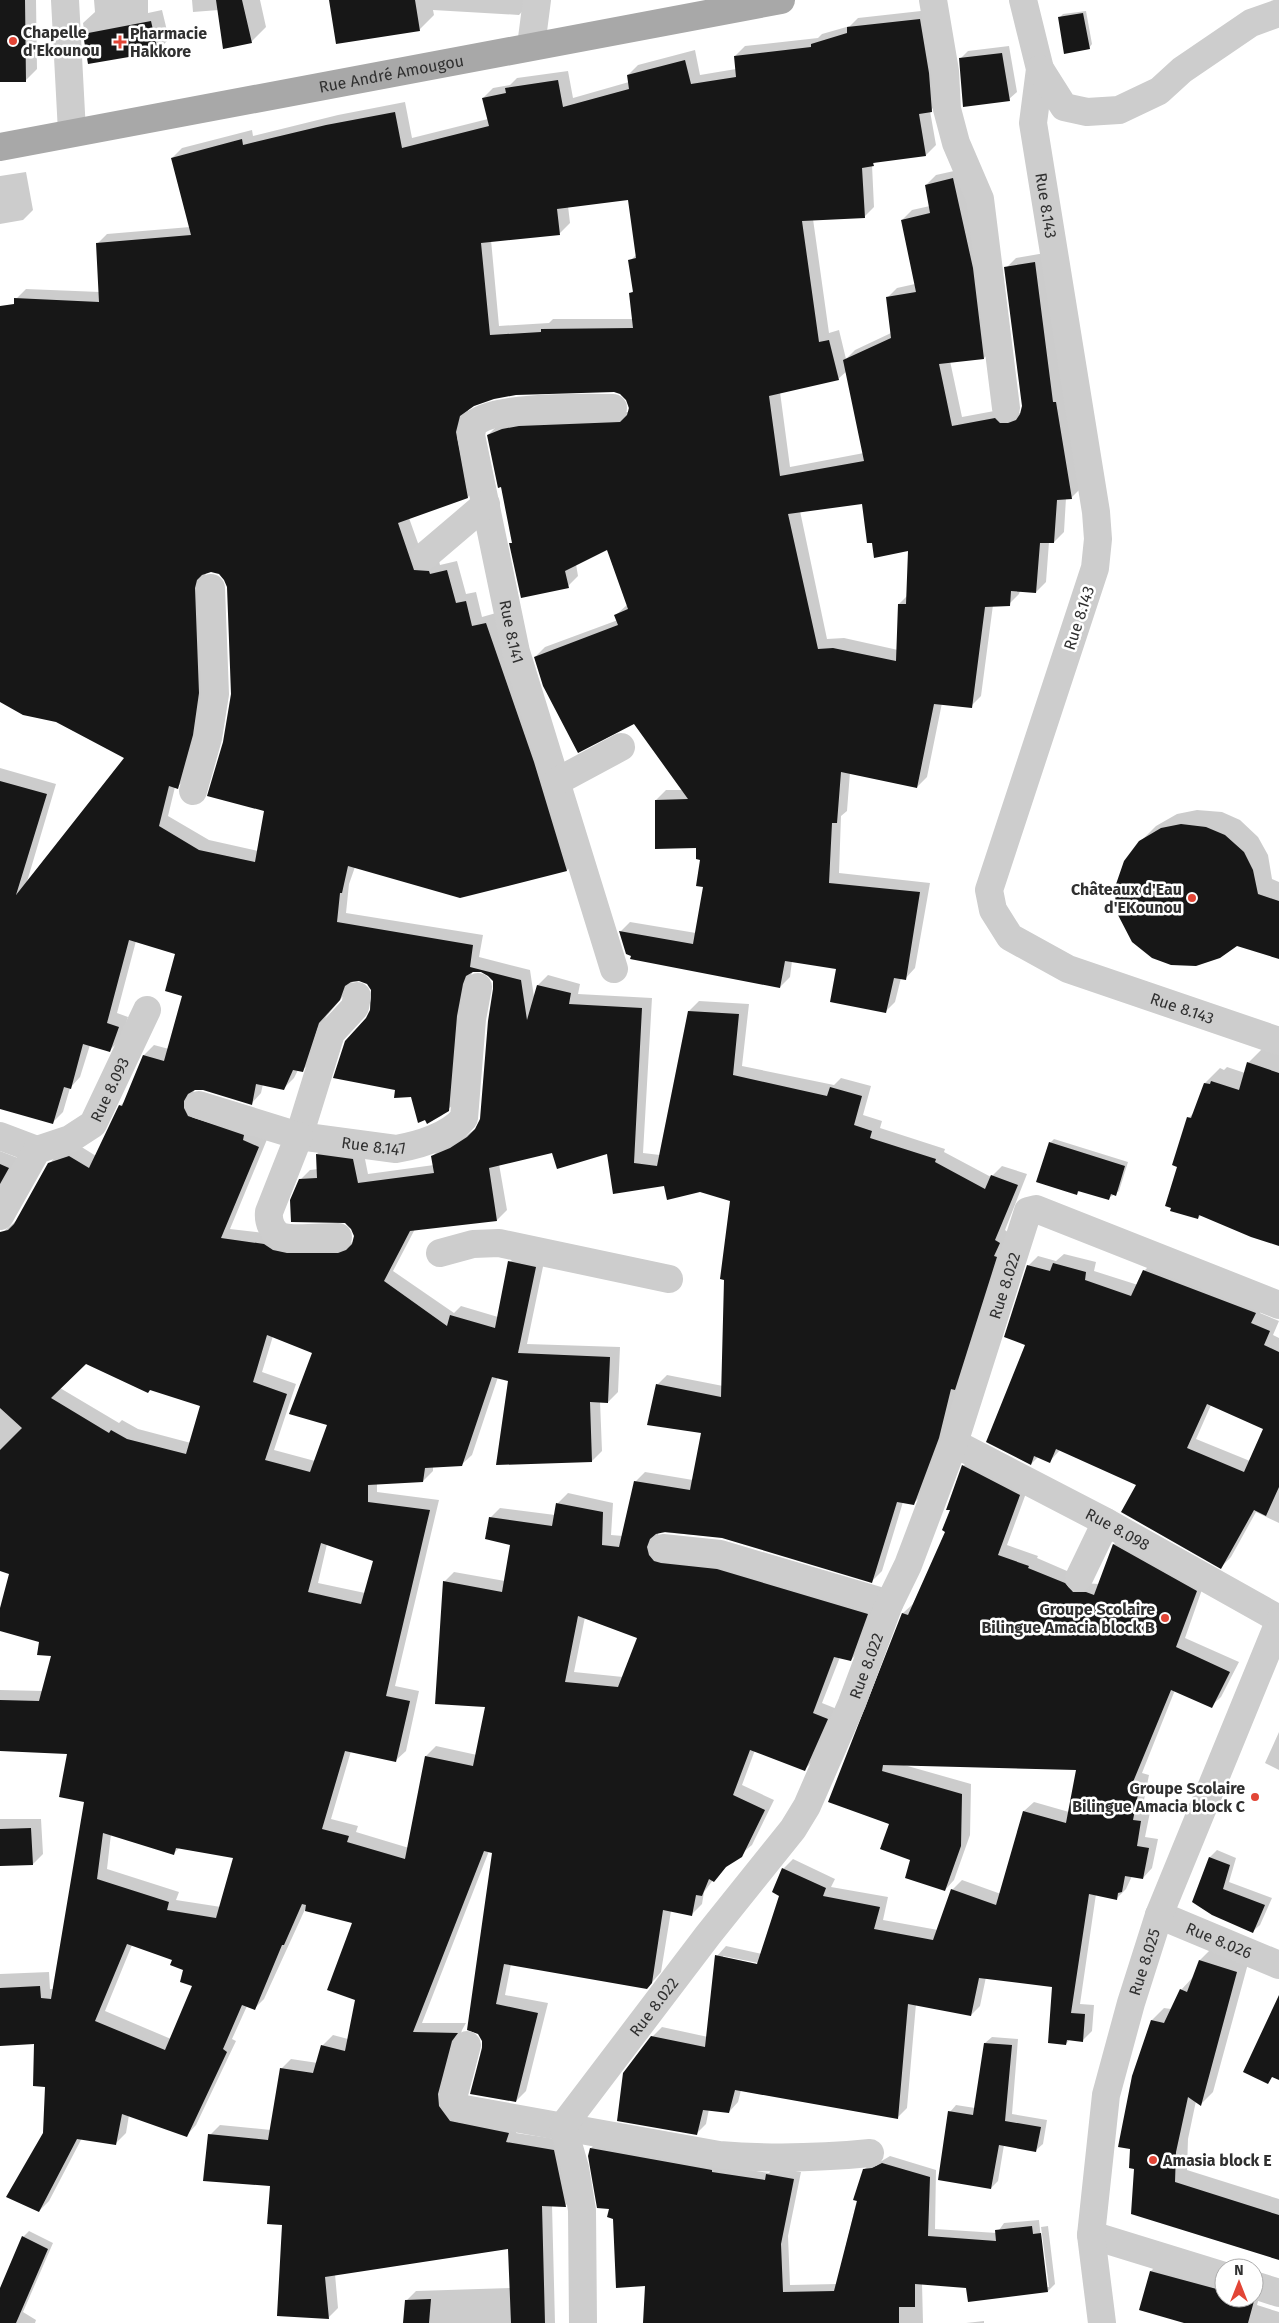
<svg xmlns="http://www.w3.org/2000/svg" width="1279" height="2323" viewBox="0 0 1279 2323" font-family="'Fira Sans',sans-serif">
  <style>
    .shadow { fill: #0003; fill-rule: evenodd }
    .building { fill: #171717; fill-rule: evenodd }
    .lines { fill: none; stroke-linecap: round; stroke-linejoin: round }
    .street { stroke: #cdcdcd; stroke-width: 28 }
    .primary { stroke: #a8a8a8; stroke-width: 28 }
    .poi-dot { fill: #e24536; stroke: #fff; stroke-width: 2 }
    .labels { text-anchor: middle; dominant-baseline: central; stroke-width: 5; stroke-linejoin: round; paint-order: stroke }
    .poi-label { font-size: 16px; font-weight: bold; fill: #303030; stroke: #fff; text-anchor: start }
    .street-label { font-size: 16px; fill: #303030; stroke: #fff }
  </style>
  <rect width="100%" height="100%" fill="#fff"/>
  <path class="shadow" d="M0,0H36L37,69L25,81H0Z
    M94,0H148V13L162,10L169,39L157,51L89,62L83,23L95,12Z
    M192,0H260L266,27L251,42L219,10L193,12Z
    M330,0H533L519,15L433,10L434,15L419,30Z
    M930,10L941,100L930,111L936,145L926,155L877,161L872,165L874,207L864,217L813,219L829,333L839,330L846,359L855,350L891,333L887,298L897,288L915,284L902,220L912,210L930,206L926,185L936,175L963,169L994,348L984,358L950,361L962,417L1005,409L1011,413H1022L1023,406L1006,268L1016,258L1045,253L1081,488L1071,498H1066L1064,532L1054,542H1049L1046,582L1036,592L1020,591L1019,594L1009,604L993,605L981,696L971,706L942,703L927,777L917,787L850,772L847,811L841,816L839,873L930,883L915,968L905,979L901,978L895,1002L885,1012L837,968L792,961L790,977L780,987L632,955L620,932L630,922L696,933L704,886L701,859L697,847L656,800L666,790H683L635,722L535,657L545,647L618,620L616,615L628,604L608,548L576,564L578,576L568,586L511,544L513,542L502,485L488,435L498,425L530,417L629,412L627,399L621,393L614,391L516,394L493,398L469,408L465,421L478,487L468,497L409,518L424,560L439,561L440,565L457,561L466,594L476,592L482,617L496,613L577,860L567,870L460,896L355,867L349,884L346,913L483,935L479,957L530,970L534,997L538,985L548,975L580,984L578,994L652,998L643,1153L660,1155L689,1011L699,1001L749,1004L742,1066L834,1085L841,1078L871,1086L863,1115L882,1121L880,1128L945,1149L944,1152L991,1177L1002,1166L1027,1174L1005,1230L1009,1233L924,1493L914,1503L903,1502L882,1571L872,1581L722,1537L658,1532L659,1545L878,1604L861,1649L851,1660L840,1657L822,1703L837,1709L815,1759L805,1769L755,1750L742,1785L774,1800L752,1845L730,1863L713,1880L704,1892L702,1904L692,1914L671,1911L661,1972L647,1988L511,1964L505,1995L548,2003L526,2091L516,2101L472,2093L483,2041L493,1852L489,1851L422,2023H466L462,2030L447,2083L449,2095L518,2123L516,2133L563,2140L575,2196L565,2206L552,2205L555,2323H404L406,2301L416,2291L511,2288L509,2247L335,2274L338,2308L328,2318L284,2224L271,2185L210,2135L220,2125L271,2130L281,2069L291,2059L318,2063L323,2045L333,2035L348,2039L356,1999L354,1922L307,1905L264,1999L254,2009L247,2006L232,2039L236,2041L196,2125L186,2136L129,2115L126,2133L116,2143L82,2138L49,2201L39,2211L46,2086L36,2043L0,2045V1974L49,1972L50,1989H54L85,1801L68,1753L0,1749V1690L43,1691L52,1655L40,1641L0,1630V1613L11,1573L0,1570V1238L3,1232L17,1220L49,1164L59,1153L80,1146L96,1156L120,1106L126,1100L144,1055L154,1045L169,1049L183,996L177,953L136,941L117,1013L128,1017L124,1030L120,1040L109,1051L90,1045L80,1077L70,1088L63,1112L53,1122L0,1107V768L56,784L26,885L126,757L57,721L0,700V430L16,299L26,289L100,292L97,244L107,234L190,227L172,158L182,148L252,130L253,136L338,115L405,102L412,138L488,119L483,98L493,88L510,85L517,78L568,71L573,98L629,82L628,75L638,65L695,50L700,75L736,69L735,56L745,46L818,38L822,34L850,26L858,18ZM629,199L637,254L630,261L634,290L631,293L634,319H553L549,323L499,326L491,240L560,233L570,223L568,206ZM847,371L864,453L790,467L780,392L838,379ZM864,503L909,550L907,596L899,604L898,650L844,638L827,639L800,511ZM211,571L219,573L226,579L228,587L232,694L224,742L265,810L258,851L209,840L168,816L175,787H177L188,777L209,682L205,577L206,573ZM481,970L489,974L494,981L481,1120L477,1128L461,1139L442,1146L432,1157L434,1165L368,1174L363,1149L327,1144L317,1154L318,1169L310,1170L300,1180L352,1228L355,1236L354,1242L349,1243L230,1229L268,1137L193,1097L194,1089H203L251,1104L261,1093L263,1084L284,1088L294,1078L298,1070L302,1071L312,1060L326,1017L350,988L353,981L361,980L368,983L373,990L372,1010L368,1018L396,1088L412,1096L427,1123L441,1116L458,1100L466,1007L472,972ZM553,1151L608,1153L665,1184L700,1191L732,1200L723,1386L667,1375L657,1385L702,1432L693,1480L645,1472L635,1482L623,1536L611,1535L613,1503L568,1493L558,1503L555,1515L500,1508L490,1518L511,1544L505,1581L454,1572L444,1582L487,1706L477,1755L436,1746L426,1756L409,1848L356,1832L358,1826L331,1819L351,1751L395,1761L406,1751L419,1691L395,1686L439,1500L377,1492V1484L423,1481L433,1471V1466L461,1465L472,1455L498,1377L509,1380L592,1461L602,1451L600,1401L608,1402L618,1392L620,1347L527,1344L545,1257L520,1252L510,1262L498,1317L461,1306L454,1313L393,1271L415,1229L497,1220L507,1210L499,1164ZM273,1336L313,1352L329,1424L315,1461L274,1450L296,1384L262,1372ZM86,1363L201,1406L191,1443L138,1429L122,1420L119,1423L60,1388ZM327,1544L375,1560L365,1593L318,1583ZM585,1617L639,1637L623,1677L574,1672ZM111,1834L173,1854L180,1847L234,1857L221,1907L176,1900L179,1892L107,1869ZM132,1945L174,1959L185,1969L194,1986L171,2039L105,2011Z
    M1086,11L1092,44L1089,48L1060,17L1063,14Z
    M1009,46L1017,92L1009,99L960,59L968,51Z
    M26,172L33,210L23,220L0,224V176Z
    M1197,810L1222,812L1240,820L1258,837L1268,855L1272,879L1279,882V957L1140,842L1156,826L1177,814Z
    M1263,1048L1279,1053V1245L1201,1215L1198,1218L1178,1166L1189,1118L1195,1111L1205,1083L1220,1068L1224,1070L1227,1067L1245,1073L1248,1063Z
    M1054,1139L1128,1162L1119,1191L1109,1198L1080,1190L1077,1194L1050,1143Z
    M0,1151L18,1158L0,1188Z
    M1064,1254L1096,1262L1094,1271L1138,1285L1144,1271L1154,1261L1265,1303L1260,1313L1279,1321L1273,1335L1279,1338V1523L1256,1512L1231,1557L1221,1567L1138,1484L1060,1450L1050,1461L1038,1457L1031,1464L1027,1345L1028,1266L1038,1256L1056,1261ZM1211,1405L1265,1428L1250,1461L1196,1439Z
    M973,1456L1029,1485L1007,1545L1038,1556L1037,1558L1074,1574L1082,1583L1099,1584L1114,1544L1123,1535L1205,1581L1185,1638L1239,1662L1221,1697L1211,1706L1175,1690L1142,1773L1149,1775L1142,1810L1150,1812L1145,1837L1158,1839L1152,1868L1143,1878L1132,1876L1126,1889L1117,1898L1096,1894L1080,2004L1094,2005L1092,2031L1083,2040L1070,2039L1066,2044L1053,1985L986,1977L980,2006L971,2015L916,2004L907,2108L897,2118L741,2090L738,2102L729,2112L709,2109L706,2124L696,2134L652,2037L662,2027L708,2037L717,1956L726,1946L762,1954L781,1895L783,1869L793,1859L835,1879L831,1887L888,1897L883,1920L938,1930L952,1890L962,1880L1001,1894L1024,1811L1034,1802L1069,1812L1077,1769L904,1765L971,1784L970,1835L954,1880L945,1890L912,1859L890,1824L830,1801L903,1613L913,1604L947,1531L951,1509H947L963,1466ZM723,1956L763,1964V1966L723,1958Z
    M1279,1732V1770L1265,1763Z
    M0,1819H41L43,1854L33,1864L0,1865Z
    M1217,1850L1236,1858L1229,1882L1272,1898L1260,1925L1252,1932L1194,1901L1210,1857Z
    M1212,1948L1249,1960L1213,2092L1201,2104L1196,2101L1188,2139L1187,2170L1279,2199V2259L1136,2168L1133,2076L1152,2020L1164,2008L1171,2009L1181,1990L1194,1976L1200,1960Z
    M992,2037L1018,2039L1012,2114L1047,2120L1043,2144L1036,2150L1004,2145L998,2181L991,2188L950,2112L956,2105L975,2108L985,2043Z
    M598,2141L719,2165L769,2173L774,2167L801,2172L788,2236L790,2285L837,2284L864,2170L871,2162H880L890,2156L936,2170L935,2229L997,2233L1004,2223L1039,2220L1046,2287H1049L1041,2227L1048,2226L1055,2284L1048,2291L922,2283L923,2323H644L646,2285L610,2207L591,2148Z
    M29,2231L53,2243L23,2312L36,2320L35,2323H0V2291L23,2237Z
    M1158,2264L1224,2282V2298H1254L1260,2294L1257,2305L1279,2312V2323H1189L1140,2310L1151,2271Z
    M984,2321V2323H966Z"/>
  <path class="building" d="M0,0H25L26,82H0Z
    M216,0H242L252,43L223,49Z
    M329,0H415L420,31L336,44Z
    M1083,13L1090,49L1064,54L1058,17Z
    M920,19L929,73L932,112L919,114L926,156L873,163L874,166L862,168L865,218L802,221L819,342L829,340L839,380L769,396L780,476L864,461L843,360L891,338L886,297L916,292L901,220L930,213L925,185L953,178L973,268L984,359L939,364L952,426L995,418L1000,423H1008L1016,420L1020,414L1022,406L1004,267L1035,262L1053,402H1056L1072,499L1057,500L1054,543H1040L1036,593L1011,591L1010,606L985,607L972,708L934,704L917,788L841,772L837,823H832L829,883L920,892L906,980L894,978L886,1013L830,1002L836,969L785,961L780,988L630,959L631,956L626,954L619,931L693,944L703,887L696,886L700,860L696,859V848L655,849V800L688,799L634,724L578,753L543,686L534,657L618,625L614,615L628,609L607,550L565,571L569,588L521,598L509,543H512L501,487L498,488L487,435L502,429L519,426L620,422L627,415L629,408L626,400L620,394L614,392L516,395L494,399L474,406L460,416L456,432L468,498L398,523L414,570L429,571L430,574L447,570L456,603L466,601L472,626L486,623L534,762L567,871L460,898L348,866L342,893H340L337,922L473,945L470,967L521,980L527,1020L537,985L571,993L569,1004L642,1008L634,1163L657,1166L688,1011L739,1014L733,1075L827,1096L830,1087L862,1096L854,1125L872,1131L870,1138L936,1159L935,1162L985,1189L991,1175L1018,1185L995,1240L1000,1243L994,1256L997,1257L955,1390L951,1389L939,1438L914,1505L897,1502L872,1583L722,1538L665,1532L656,1534L650,1539L647,1547L649,1555L654,1561L661,1563L717,1569L868,1614L851,1661L834,1657L813,1713L828,1719L805,1771L750,1750L733,1795L765,1810L742,1857L726,1867L714,1882L709,1879L702,1896L696,1895L692,1916L663,1910L652,1983L647,1989L504,1964L496,2004L538,2013L516,2102L470,2094L482,2048V2041L478,2034L467,2030L492,1853L484,1851L413,2032L458,2033L452,2041L438,2094L439,2106L450,2121L509,2133L506,2142L554,2150L566,2207L542,2206L545,2323H511L508,2249L325,2277L329,2319L277,2316L282,2225L267,2224L270,2186L203,2181L208,2134L268,2140L280,2068L313,2073L321,2045L345,2051L355,2000L327,1990L352,1923L305,1911L306,1905L302,1904L284,1945H282L255,2010L242,2005L223,2049L227,2052L187,2137L122,2114L116,2145L77,2139L39,2212L6,2197L43,2133L45,2087L33,2086L34,2044L0,2046V1988L40,1986L41,1998L51,1999L84,1802L59,1797L67,1754L0,1751V1700L39,1701L51,1656L37,1655L39,1642L0,1631V1608L9,1574L0,1571V1450L22,1428L0,1408V1232L8,1230L14,1224L48,1163L69,1156L89,1168L119,1105L122,1106L143,1055L164,1061L182,996L165,991L175,954L129,940L107,1023L119,1027L110,1052L83,1044L71,1089L64,1087L53,1124L0,1109V781L47,794L16,895L124,758L56,722L23,715L0,702V306L14,304V298L99,302L96,243L191,235L171,158L242,139L243,145L326,125L395,112L402,148L489,126L482,98L506,93L505,88L558,80L563,107L629,89L627,75L685,60L691,84L736,77L734,56L811,47V44L847,33V27ZM628,200L636,258L628,260L633,292L629,293L633,328L541,329V332L490,335L481,243L560,235L557,209ZM862,504L867,543H872L874,558L908,551L906,604H898L896,661L833,648L818,649L788,514ZM211,572L219,574L224,580L227,587L231,694L223,742L207,796L264,811L255,862L199,850L159,826L169,786L178,789L193,735L199,693L195,588L197,580L202,575ZM473,972H481L488,976L493,981V989L488,1021L480,1119L475,1129L467,1137L450,1148L431,1156L434,1173L358,1183L353,1159L316,1154L317,1178L299,1179L290,1200L291,1222L345,1223L351,1229L354,1236L352,1244L346,1250L338,1253H287L273,1250L264,1244L221,1238L259,1147L243,1140L244,1135L188,1116L184,1108V1101L188,1094L195,1090H203L252,1105L256,1084L284,1090L293,1070L303,1072L319,1023L340,1000L345,986L351,982L359,981L367,984L371,990L370,1010L366,1018L345,1041L333,1078L395,1090L394,1098L411,1097L418,1123L425,1120L427,1124L449,1111L457,1016L463,984L466,976ZM552,1153L557,1169L607,1154L613,1194L664,1186L667,1200L700,1192L730,1201L720,1279L724,1280L721,1397L656,1384L647,1425L701,1433L690,1490L634,1481L619,1547L602,1545L603,1512L556,1503L552,1526L489,1517L485,1539L510,1545L502,1592L443,1581L435,1704L485,1707L473,1766L425,1756L405,1859L347,1842L349,1836L322,1829L345,1751L396,1762L410,1701L386,1696L430,1510L368,1502V1485L423,1482L425,1468L462,1466L492,1377L508,1381L496,1465L592,1462L590,1402L608,1403L610,1357L518,1353L536,1267L508,1261L495,1328L450,1315L447,1326L384,1281L410,1231L497,1221L489,1168ZM267,1335L312,1353L289,1414L327,1425L310,1472L265,1460L287,1394L253,1382ZM86,1364L148,1393L150,1390L200,1406L186,1454L127,1439L111,1430L109,1433L51,1398ZM321,1543L373,1561L361,1604L308,1592ZM578,1616L637,1638L618,1687L565,1682ZM103,1833L174,1855L176,1848L233,1858L216,1918L167,1910L169,1902L97,1879ZM127,1944L172,1960L170,1965L183,1970L180,1982L192,1986L165,2050L95,2021Z
    M151,21L158,52L88,64L83,34Z
    M1002,53L1010,101L963,107L959,58Z
    M1181,824L1206,827L1225,835L1244,852L1253,870L1258,894L1279,901V959L1237,946L1220,958L1196,966L1171,965L1152,958L1132,942L1118,915L1114,890L1124,861L1139,841L1161,828Z
    M1247,1062L1279,1073V1246L1251,1237L1199,1215L1198,1219L1170,1211L1171,1208L1165,1206L1177,1167L1172,1165L1187,1117L1191,1118L1204,1083L1210,1084L1211,1081L1239,1090Z
    M1049,1142L1125,1166L1116,1196L1111,1194L1109,1200L1078,1191L1077,1195L1036,1182Z
    M0,1164L9,1168L0,1184Z
    M1053,1263L1086,1272L1085,1280L1131,1296L1143,1270L1256,1313L1251,1323L1270,1331L1264,1345L1279,1352V1487L1266,1516L1254,1510L1221,1569L1121,1512L1136,1485L1056,1449L1050,1463L1034,1456L1031,1465L986,1442L1025,1345L1004,1337L1027,1265L1050,1271ZM1207,1404L1263,1429L1244,1472L1187,1448Z
    M962,1465L1020,1495L998,1555L1029,1566L1028,1568L1065,1583L1073,1592H1086L1094,1595L1113,1544L1197,1591L1176,1647L1230,1672L1212,1708L1171,1690L1133,1782L1140,1784L1133,1820L1141,1821L1137,1846L1149,1848L1143,1879L1125,1876L1122,1892L1118,1893L1117,1900L1089,1894L1071,2013L1085,2014L1083,2042L1067,2040L1066,2045L1048,2043L1052,1987L979,1978L971,2016L908,2004L898,2119L735,2090L729,2113L703,2110L697,2135L617,2121L623,2073L651,2036L705,2047L715,1955L757,1964L779,1896L772,1892L782,1868L826,1888L823,1896L880,1907L874,1929L933,1940L951,1889L996,1905L1023,1811L1066,1823L1076,1770L883,1765L882,1771L962,1794L961,1846L945,1891L905,1878L910,1860L880,1849L889,1824L828,1802L902,1613L908,1615L945,1532L942,1530L950,1510H946Z
    M31,1828L33,1865L0,1866V1829Z
    M1209,1857L1230,1865L1223,1889L1265,1905L1253,1933L1212,1915L1192,1902Z
    M1199,1960L1237,1972L1201,2106L1188,2097L1176,2152L1175,2182L1279,2215V2260L1131,2214L1134,2169L1129,2168L1130,2149L1118,2147L1132,2076L1151,2020L1164,2023L1180,1989L1187,1992Z
    M1279,1995V2080L1272,2077L1268,2084L1243,2072Z
    M984,2043L1012,2045L1005,2121L1041,2127L1036,2152L999,2145L991,2189L938,2180L948,2111L973,2115Z
    M590,2148L712,2170V2172L765,2180L766,2174L794,2179L781,2244L783,2292L834,2291L857,2201L853,2200L863,2169L872,2168L882,2163L930,2177L928,2236L996,2241L995,2230L1032,2226L1033,2234L1041,2233L1048,2292L968,2302L966,2288L915,2284V2307H899V2323H643L645,2286L616,2288L613,2219L607,2217L609,2209L597,2208L588,2156Z
    M22,2236L48,2249L16,2323H0V2288Z
    M1150,2271L1224,2291V2298H1246L1254,2301L1248,2323H1184L1139,2310Z
    M431,2299L429,2323H403L405,2300Z"/>
  <g class="lines">
    <g class="street">
      <path d="M65,0L72,132"/>
      <path d="M933,0L945,71L947,109L956,143L980,199L1006,408"/>
      <path id="s1" d="M1023,0L1040,69L1033,123L1096,512L1098,539L1095,568L989,890L993,910L1010,937L1068,969L1279,1041"/>
      <path d="M531,46L537,0"/>
      <path d="M1040,69L1064,107L1087,112L1119,110L1159,91L1182,70L1251,23L1279,13"/>
      <path id="s2" d="M613,408C585,408 490,405 473,425L471,435L516,652L614,969"/>
      <path d="M425,556L486,504"/>
      <path d="M556,782L621,747"/>
      <path d="M193,791L208,738L215,694L211,588"/>
      <path id="s3" d="M357,996L355,1007L331,1033L299,1136L396,1149C419,1145 449,1136 464,1118L472,1019L478,987"/>
      <path d="M199,1105L299,1136L269,1212C268,1221 272,1234 283,1237C293,1240 325,1237 338,1237"/>
      <path d="M0,1136L37,1150"/>
      <path id="s4" d="M0,1216L37,1150L70,1139L93,1124L147,1010"/>
      <path d="M440,1253L473,1244L499,1243L669,1279"/>
      <path id="s5" d="M954,1443L1106,1522L1279,1619"/>
      <path d="M663,1548L720,1554L889,1604"/>
      <path d="M1079,1578L1106,1522"/>
      <path id="s6" d="M1159,1915L1279,1965"/>
      <path d="M467,2045L453,2098L459,2108L719,2155C770,2159 819,2158 870,2153"/>
      <path d="M1091,2235L1224,2276"/>
      <path d="M1254,2285L1279,2293"/>
      <path id="s7" d="M583,2323L582,2210L575,2168L563,2126L708,1935L793,1829L807,1806L852,1703L889,1604L908,1565L954,1443L1028,1211L1036,1209L1279,1305"/>
      <path id="s8" d="M1102,2323L1091,2235L1106,2095L1131,2003L1159,1915L1279,1622"/>
    </g>
    <path class="primary" id="s9" d="M0,147L781,0"/>
  </g>
  <g class="poi-dot">
    <circle cx="13" cy="41" r="5"/>
    <path d="M117.5 34.5h5v5h5v5h-5v5h-5v-5h-5v-5h5z"/>
    <circle cx="1192" cy="898" r="5"/>
    <circle cx="1165" cy="1618" r="5"/>
    <circle cx="1255" cy="1797" r="5"/>
    <circle cx="1153" cy="2160" r="5"/>
  </g>
  <g class="labels">
    <g class="poi-label">
      <text x="23" y="32">Chapelle<tspan x="23" dy="18">d'Ekounou</tspan></text>
      <text x="130" y="33">Pharmacie<tspan x="130" dy="18">Hakkore</tspan></text>
      <text x="1182" y="889" text-anchor="end">Châteaux d'Eau<tspan x="1182" dy="18">d'EKounou</tspan></text>
      <text x="1155" y="1609" text-anchor="end">Groupe Scolaire<tspan x="1155" dy="18">Bilingue Amacia block B</tspan></text>
      <text x="1245" y="1788" text-anchor="end">Groupe Scolaire<tspan x="1245" dy="18">Bilingue Amacia block C</tspan></text>
      <text x="1163" y="2160">Amasia block E</text>
    </g>
    <g class="street-label">
      <text stroke="none"><textPath href="#s9" startOffset="398">Rue André Amougou</textPath></text>
      <text stroke="none"><textPath href="#s1" startOffset="209">Rue 8.143</textPath></text>
      <text transform="translate(1079 618) rotate(-72)">Rue 8.143</text>
      <text stroke="none"><textPath href="#s2" startOffset="354">Rue 8.141</textPath></text>
      <text stroke="none"><textPath href="#s1" startOffset="1154">Rue 8.143</textPath></text>
      <text stroke="none"><textPath href="#s4" startOffset="176">Rue 8.093</textPath></text>
      <text stroke="none"><textPath href="#s3" startOffset="230">Rue 8.147</textPath></text>
      <text stroke="none"><textPath href="#s7" startOffset="1159">Rue 8.022</textPath></text>
      <text stroke="none"><textPath href="#s5" startOffset="185">Rue 8.098</textPath></text>
      <text stroke="none"><textPath href="#s7" startOffset="754">Rue 8.022</textPath></text>
      <text stroke="none"><textPath href="#s6" startOffset="65">Rue 8.026</textPath></text>
      <text stroke="none"><textPath href="#s8" startOffset="368">Rue 8.025</textPath></text>
      <text stroke="none"><textPath href="#s7" startOffset="349">Rue 8.022</textPath></text>
    </g>
  </g>
  <g transform="translate(1239 2283)"><circle r="24" fill="#ffffff" stroke="#acacac"/>
  <path d="M0-4L9 19L0 12L-9 19Z" fill="#e24536"/>
  <text y="-8" font-size="14" font-weight="bold" text-anchor="middle" fill="#303030">N</text>
  </g>
</svg>
